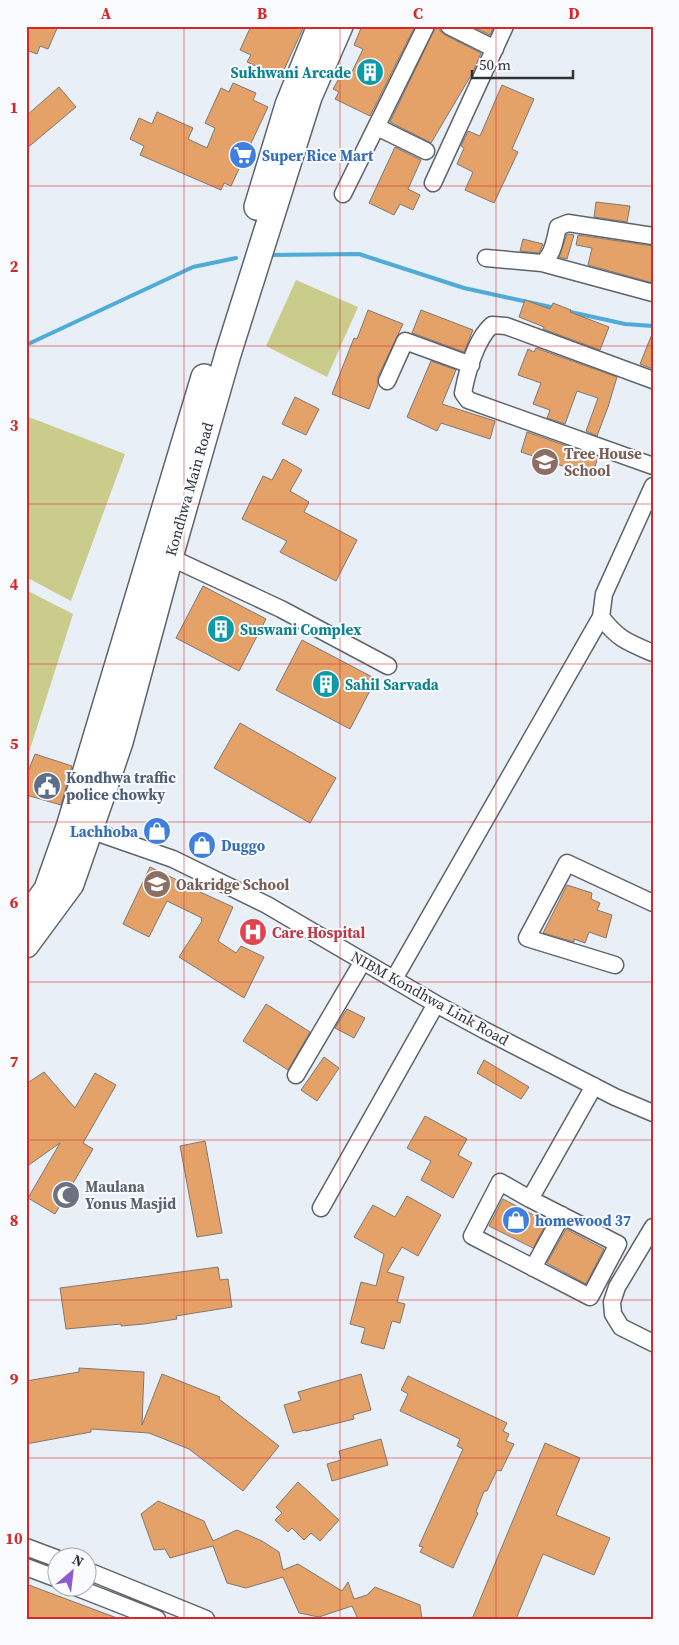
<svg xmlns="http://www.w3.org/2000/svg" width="679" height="1645" viewBox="0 0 679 1645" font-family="'Source Serif 4',serif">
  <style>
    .green { fill: #cacc8b }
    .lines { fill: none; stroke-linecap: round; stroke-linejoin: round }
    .stream { stroke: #4fabd7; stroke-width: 4 }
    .building { fill: #e4a268; stroke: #807873 }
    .minor-casing { stroke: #5f646b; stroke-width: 19 }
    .primary-casing { stroke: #5f646b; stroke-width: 28 }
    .minor { stroke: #fff; stroke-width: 16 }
    .primary { stroke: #fff; stroke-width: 25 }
    .grid { fill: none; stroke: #d62828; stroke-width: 1; stroke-opacity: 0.55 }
    .labels { text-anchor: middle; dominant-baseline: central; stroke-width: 4; stroke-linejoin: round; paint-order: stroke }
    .culture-label { font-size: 15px; font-weight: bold; fill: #0d838f; stroke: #f9fbfe; text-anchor: start }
    .shop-label { font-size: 15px; font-weight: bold; fill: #366cbe; stroke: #f9fbfe; text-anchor: start }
    .education-label { font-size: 15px; font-weight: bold; fill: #785e54; stroke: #f9fbfe; text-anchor: start }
    .street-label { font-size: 15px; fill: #313437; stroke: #f9fbfe }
    .service-label { font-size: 15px; font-weight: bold; fill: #4e5e75; stroke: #f9fbfe; text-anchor: start }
    .health-label { font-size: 15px; font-weight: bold; fill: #be3a42; stroke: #f9fbfe; text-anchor: start }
    .worship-label { font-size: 15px; font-weight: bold; fill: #5b616d; stroke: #f9fbfe; text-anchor: start }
    .neatline { fill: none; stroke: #d62828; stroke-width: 2 }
    .grid-label { font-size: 16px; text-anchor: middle; font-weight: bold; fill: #d62828 }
  </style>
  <rect width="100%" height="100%" fill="#e8eff6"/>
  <path class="green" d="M296,280L358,307L327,377L266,346Z
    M26,416L125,454L71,601L26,577Z
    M26,590L73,614L26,762Z"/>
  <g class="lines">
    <path class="stream" d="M269,255L359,254L464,288L555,308
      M566,311L625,324L653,326
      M26,345L193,267L236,258"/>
  </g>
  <path class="building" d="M26,26H58L48,49L40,46L37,54L26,50Z
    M251,26H304L283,72L262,69L247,62L251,55L240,50Z
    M362,26H415L370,116L335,99L339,92L333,89L341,75L349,78L363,49L354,45Z
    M436,26H439L440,31L445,35L481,53L473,72L431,143L390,122Z
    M472,26H494L490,35Z
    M233,83L256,93L253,100L268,107L231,186L224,183L221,190L140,155L144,146L130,139L139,118L152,124L157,112L193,128L188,139L207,148L215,128L205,123L221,88L229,92Z
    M502,85L534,99L512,149L518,152L494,203L465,190L473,172L457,164L464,148L461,146L468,131L480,136Z
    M59,87L76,107L26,149V116Z
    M395,147L421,160L408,189L420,195L413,210L400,204L394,215L369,203Z
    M596,202L630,206L627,222L594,217Z
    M567,234L574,235L567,259L559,257Z
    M578,235L653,246V283L588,265L592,248L576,245Z
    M523,239L543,244L540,251L539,253L520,251Z
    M525,300L550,309L553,303L571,310L570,312L609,327L600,350L543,329L544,327L519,317Z
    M368,310L403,324L378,377V385L369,409L332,394L354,338L357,339Z
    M421,310L473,330L464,352L412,333Z
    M652,334H653V369L640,364Z
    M536,348L617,377L608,407L597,436L586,431L598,398L577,391L565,424L547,418L550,410L533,404L541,383L518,375L528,349L534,352Z
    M431,361L456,370L442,404L495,421L490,439L441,423L437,431L407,417Z
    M295,397L319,409L306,435L282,424Z
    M527,432L598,457L592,476L521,452Z
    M283,459L302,470L290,491L309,502L304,512L357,540L336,581L280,552L287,541L242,519L263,476L272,480Z
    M203,586L266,619L239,671L176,638Z
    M302,640L376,679L350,729L276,690Z
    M240,723L336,778L310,823L214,768Z
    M35,754L72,766L61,805L26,795V777Z
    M150,867L181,882L182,880L201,890L200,892L233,907L218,941L236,953L241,946L264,957L244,998L179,957L202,921L201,920L202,918L167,901L149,937L123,924Z
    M567,885L592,893L591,899L600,903L597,910L612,915L606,938L589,932L585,943L574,939V942L543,933Z
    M266,1004L310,1032L288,1070L243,1041Z
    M347,1009L365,1018L354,1038L335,1028Z
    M324,1057L339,1068L317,1101L301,1090Z
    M484,1060L529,1087L521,1099L477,1073Z
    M44,1072L75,1108L95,1073L116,1085L83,1143L93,1149L55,1214L28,1198L60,1143L26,1167V1084Z
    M425,1116L467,1139L458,1155L472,1163L453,1198L421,1180L431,1161L407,1148Z
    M205,1141L222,1233L197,1237L180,1146Z
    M407,1196L441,1215L418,1256L402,1247L387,1272L404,1277L397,1302L405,1304L400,1323L392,1321L384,1349L361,1343L365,1328L350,1324L361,1282L376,1286L384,1254L354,1237L373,1205L395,1217Z
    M503,1199L547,1222L533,1248L489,1226Z
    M566,1229L604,1249L586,1284L547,1263Z
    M218,1267L220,1280L228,1279L232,1307L176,1316L177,1319L144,1324L121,1326V1324L66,1329L60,1288Z
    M79,1368L144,1372L142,1425L162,1374L220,1397L219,1399L279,1446L243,1491L189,1449L149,1433L91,1429V1432L26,1444V1381L79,1372Z
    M361,1374L371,1410L353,1415L354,1419L306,1431V1430L293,1433L284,1405L301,1400L298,1392Z
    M408,1376L507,1423L503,1431L509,1434L506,1441L514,1444L501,1471L497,1470L487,1491H484L476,1512L478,1513L453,1568L420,1552L423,1547L419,1546L463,1449L457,1446L460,1439L400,1411L408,1394L401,1390Z
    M381,1439L388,1465L332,1481L327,1464L341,1460L339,1451Z
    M545,1443L580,1458L556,1515L610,1538L594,1575L543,1554L516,1619H472Z
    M298,1482L339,1520L320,1541L311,1533L304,1540L292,1528L288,1532L275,1520L282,1513L276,1507Z
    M158,1501L204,1521L213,1541L237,1530L262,1541L279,1552L283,1570L298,1564L342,1591L348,1582L354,1599L367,1595L375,1587L420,1605L422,1619H358L352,1606L319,1617L299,1613L283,1577L246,1588L227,1583L213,1546L170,1558L165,1549L154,1550L141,1514Z
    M26,1584L117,1618V1619H26Z"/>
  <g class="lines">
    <g class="minor-casing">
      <path id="minor" d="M449,26L495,49
        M377,127L426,151
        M433,183L505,26
        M343,194L426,26
        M486,258L542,263C553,256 555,239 558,227L568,223L653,236
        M542,263L653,293
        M653,380L506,326L492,325C476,339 467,372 463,393L468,400L653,466
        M387,381L405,341L471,365
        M163,554L281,609L388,666
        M601,617C618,639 627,642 653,653
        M81,827L173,859L267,905L436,1004L484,1030L615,1097L653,1113
        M615,965L527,938L567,863L653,903
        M394,979L601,617L604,594L653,486
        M296,1075L363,961
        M530,1199L500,1182L472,1236L590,1297L618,1244L530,1199L594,1086
        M321,1208L436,1004
        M653,1227L617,1287L612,1302L613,1314L621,1327L653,1343
        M533,1268L562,1215
        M26,1547L58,1559
        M26,1567L58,1579
        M88,1571L206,1619
        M78,1588L157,1619"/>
    </g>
    <g class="primary-casing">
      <path id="primary" d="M257,207L288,105L320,26
        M30,913L47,889L69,827L204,377
        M26,945L71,884L101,798L120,742L170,557L228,354L309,97L340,26"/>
    </g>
    <use href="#minor" class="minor"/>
    <use href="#primary" class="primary"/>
  </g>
  <path class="grid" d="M184,26V1619M340,26V1619M496,26V1619M26,186H653M26,346H653M26,504H653M26,664H653M26,822H653M26,982H653M26,1140H653M26,1300H653M26,1458H653"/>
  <defs>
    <g id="building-disc" transform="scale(1.4375)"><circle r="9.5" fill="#0f9aa8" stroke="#f9fbfe"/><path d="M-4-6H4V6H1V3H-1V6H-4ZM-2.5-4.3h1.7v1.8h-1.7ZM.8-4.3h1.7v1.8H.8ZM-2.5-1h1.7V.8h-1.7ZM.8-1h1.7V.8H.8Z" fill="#fff"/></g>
    <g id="supermarket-disc" transform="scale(1.4375)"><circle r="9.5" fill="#3f7fe0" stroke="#f9fbfe"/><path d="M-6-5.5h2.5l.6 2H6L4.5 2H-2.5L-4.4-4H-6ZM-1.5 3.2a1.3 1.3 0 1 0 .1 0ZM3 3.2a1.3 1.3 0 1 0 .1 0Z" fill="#fff"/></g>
    <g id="school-disc" transform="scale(1.4375)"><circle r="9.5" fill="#8d6e63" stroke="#f9fbfe"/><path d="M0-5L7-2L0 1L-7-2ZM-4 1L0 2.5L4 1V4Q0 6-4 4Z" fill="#fff"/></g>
    <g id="civic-disc" transform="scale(1.4375)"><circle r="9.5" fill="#5c6f8a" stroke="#f9fbfe"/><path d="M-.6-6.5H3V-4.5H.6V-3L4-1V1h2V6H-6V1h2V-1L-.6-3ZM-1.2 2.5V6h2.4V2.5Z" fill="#fff"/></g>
    <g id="shop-disc" transform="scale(1.4375)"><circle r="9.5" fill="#3f7fe0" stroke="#f9fbfe"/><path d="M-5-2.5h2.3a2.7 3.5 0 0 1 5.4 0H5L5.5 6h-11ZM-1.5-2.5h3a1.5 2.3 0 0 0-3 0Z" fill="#fff"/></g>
    <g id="hospital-disc" transform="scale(1.4375)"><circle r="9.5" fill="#e0444e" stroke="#f9fbfe"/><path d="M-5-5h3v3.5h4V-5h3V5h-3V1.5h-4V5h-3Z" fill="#fff"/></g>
    <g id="mosque-disc" transform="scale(1.4375)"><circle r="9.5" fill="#6b7280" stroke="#f9fbfe"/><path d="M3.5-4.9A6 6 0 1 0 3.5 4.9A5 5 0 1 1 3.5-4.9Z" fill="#fff"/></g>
  </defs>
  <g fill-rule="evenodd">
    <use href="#building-disc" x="370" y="72"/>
    <use href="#supermarket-disc" x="243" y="155"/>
    <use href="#school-disc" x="545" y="462"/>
    <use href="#building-disc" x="221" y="629"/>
    <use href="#building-disc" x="326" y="684"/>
    <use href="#civic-disc" x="47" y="786"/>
    <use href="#shop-disc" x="157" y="831"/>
    <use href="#shop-disc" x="202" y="845"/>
    <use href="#school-disc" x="157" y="884"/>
    <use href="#hospital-disc" x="253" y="932"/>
    <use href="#mosque-disc" x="66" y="1195"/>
    <use href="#shop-disc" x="516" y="1220"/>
  </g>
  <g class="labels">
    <g class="culture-label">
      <text x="351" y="72" text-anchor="end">Sukhwani Arcade</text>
      <text x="240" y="629">Suswani Complex</text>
      <text x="345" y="684">Sahil Sarvada</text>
    </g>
    <g class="shop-label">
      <text x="262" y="155">Super Rice Mart</text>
      <text x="138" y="831" text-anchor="end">Lachhoba</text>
      <text x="221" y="845">Duggo</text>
      <text x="535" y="1220">homewood 37</text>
    </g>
    <g class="education-label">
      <text x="564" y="453">Tree House<tspan x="564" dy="17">School</tspan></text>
      <text x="176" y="884">Oakridge School</text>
    </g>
    <g class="street-label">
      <text transform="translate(189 489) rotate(-74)">Kondhwa Main Road</text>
      <text transform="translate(430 998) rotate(29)">NIBM Kondhwa Link Road</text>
    </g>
    <g class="service-label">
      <text x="66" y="777">Kondhwa traffic<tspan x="66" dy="17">police chowky</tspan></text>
    </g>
    <g class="health-label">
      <text x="272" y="932">Care Hospital</text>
    </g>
    <g class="worship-label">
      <text x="85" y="1186">Maulana<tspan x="85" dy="17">Yonus Masjid</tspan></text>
    </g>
  </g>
  <rect width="679" height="1645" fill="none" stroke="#f9fbfe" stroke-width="55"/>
  <g transform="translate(72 1572) rotate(28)"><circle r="24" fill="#f9fbfe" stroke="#a9abae"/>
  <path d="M0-4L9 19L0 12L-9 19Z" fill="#8e5bd3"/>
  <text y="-8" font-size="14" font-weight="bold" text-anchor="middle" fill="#313437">N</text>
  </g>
  <path d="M472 70v8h101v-8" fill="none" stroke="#313437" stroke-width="2.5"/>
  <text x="479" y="70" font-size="15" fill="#313437" stroke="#f9fbfe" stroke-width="4" paint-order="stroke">50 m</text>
  <rect x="28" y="28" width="624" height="1590" class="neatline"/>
  <g class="grid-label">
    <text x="106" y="19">A</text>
    <text x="262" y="19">B</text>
    <text x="418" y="19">C</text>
    <text x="574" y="19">D</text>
    <text x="14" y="113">1</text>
    <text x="14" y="272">2</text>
    <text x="14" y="431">3</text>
    <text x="14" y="590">4</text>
    <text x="14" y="749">5</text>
    <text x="14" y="908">6</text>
    <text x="14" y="1067">7</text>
    <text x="14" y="1226">8</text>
    <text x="14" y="1385">9</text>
    <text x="14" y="1544">10</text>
  </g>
</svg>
